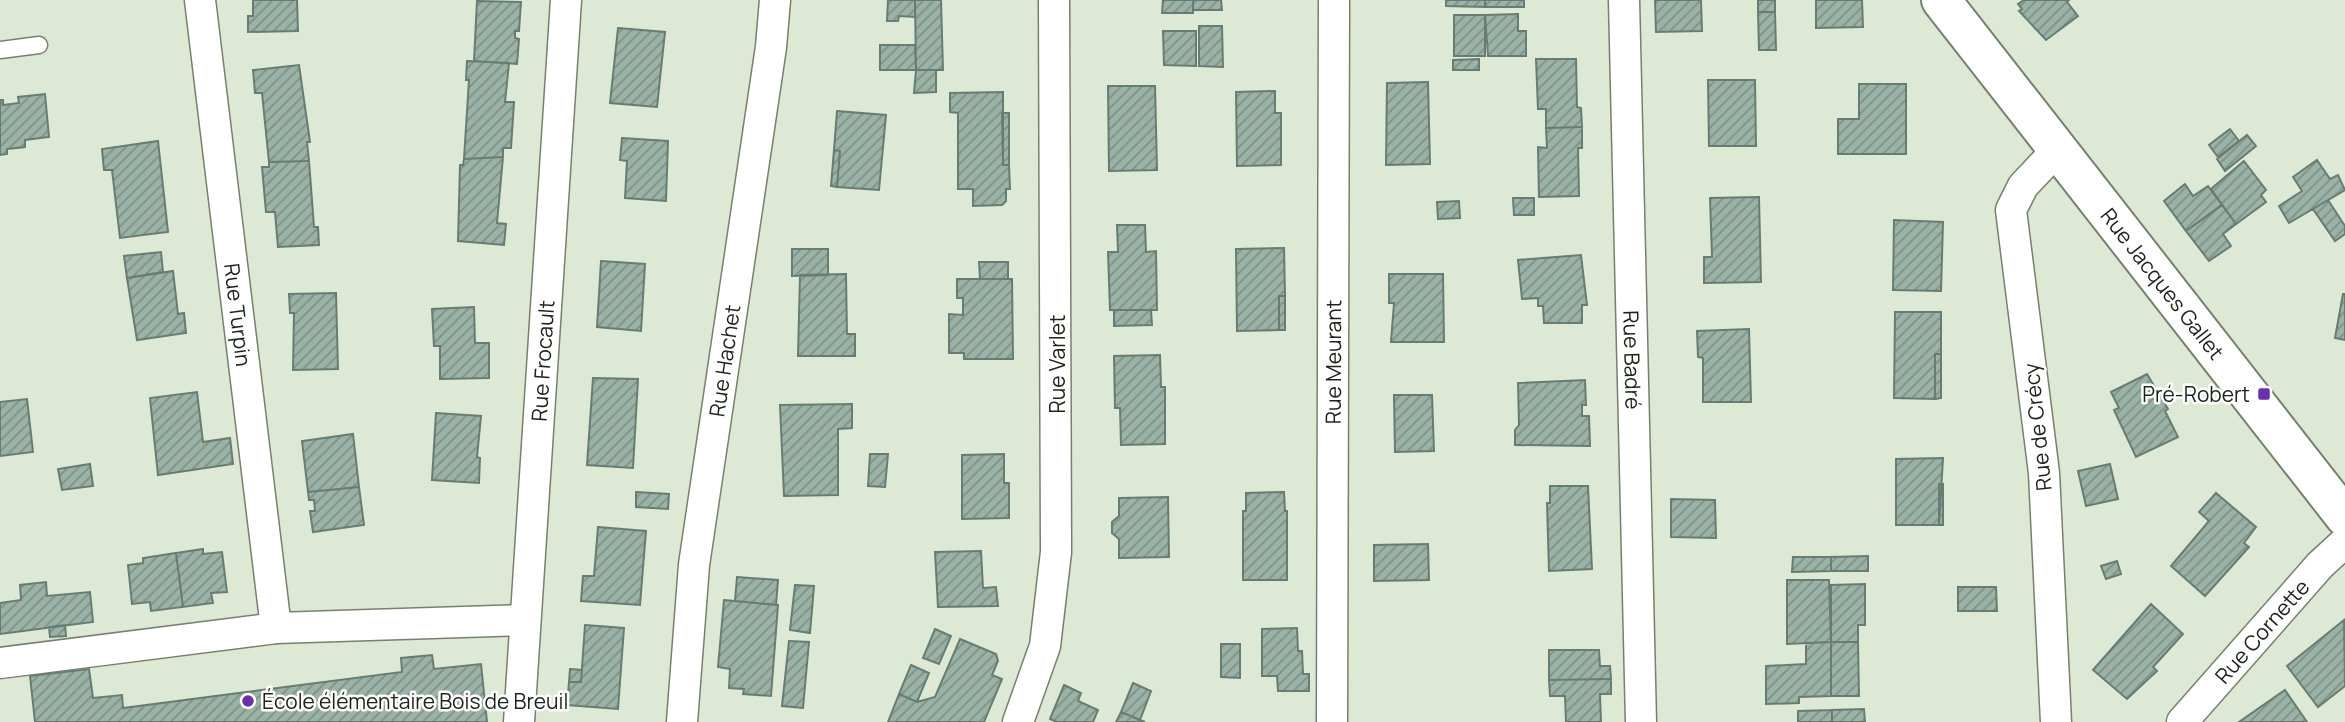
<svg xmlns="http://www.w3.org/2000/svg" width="2345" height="722" viewBox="0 0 2345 722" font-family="Manrope,sans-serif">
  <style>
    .building { fill: url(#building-hatch); stroke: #677d73; stroke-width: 2 }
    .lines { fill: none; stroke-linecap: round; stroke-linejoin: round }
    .service-casing { stroke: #76806e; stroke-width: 19 }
    .minor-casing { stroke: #76806e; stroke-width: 33 }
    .secondary-casing { stroke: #76806e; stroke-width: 42 }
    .service { stroke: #fff; stroke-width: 16 }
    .minor { stroke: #fff; stroke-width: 30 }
    .secondary { stroke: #fff; stroke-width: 38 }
    .poi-dot { fill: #6932a8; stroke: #fff; stroke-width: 2.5 }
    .labels { text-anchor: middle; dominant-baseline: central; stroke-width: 5; stroke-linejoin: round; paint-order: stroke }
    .street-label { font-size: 21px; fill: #1d221a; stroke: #fff }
    .poi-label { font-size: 21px; fill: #1d221a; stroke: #fff; text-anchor: end }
  </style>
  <defs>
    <pattern id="building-hatch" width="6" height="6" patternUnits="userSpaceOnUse" patternTransform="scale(1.75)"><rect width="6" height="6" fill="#9bb2a7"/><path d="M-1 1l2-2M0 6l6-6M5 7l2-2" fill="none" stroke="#7e9087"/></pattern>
  </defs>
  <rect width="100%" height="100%" fill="#dde9d5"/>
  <path class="building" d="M297,0L298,31L248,32V16H253V0Z
    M888,0H915V17L899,16L898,21H887Z
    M915,0H941L943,70H916Z
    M1163,0H1193V13H1162Z
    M1193,0H1221L1222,10H1193Z
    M1446,0H1485V7L1446,6Z
    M1485,0H1524V7H1485Z
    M1655,0H1701L1702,31L1656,32Z
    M1758,0H1775V12H1758Z
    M1816,0H1862L1863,27L1816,28Z
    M2024,0H2069L2067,2L2078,16L2046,40L2019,11L2022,9L2018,4Z
    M477,1L521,2L519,31H515V38L519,39L517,64L474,61Z
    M1758,12H1775L1776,50H1759Z
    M1518,14V31H1526V56H1488L1485,15Z
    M1454,15H1485V56H1454Z
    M1199,26H1222L1223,67L1199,66Z
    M618,28L665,32L657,107L610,103Z
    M1163,31H1196V66L1164,65Z
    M880,45H915L916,70H880Z
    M1479,59V70H1453V60Z
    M1536,59H1576L1577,107L1581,108L1582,127L1546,128V109H1538Z
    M467,61L509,63L505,102H514L511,148H503V157L464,159L469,80H466Z
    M299,65L310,142H307L309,161L269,162L262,93H255L253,70Z
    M916,70H936V92L914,93Z
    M1708,80H1755L1756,146H1709Z
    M1428,82L1430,164L1386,165L1387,83Z
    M1859,84H1906V154H1838V119H1859Z
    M1108,86H1155L1157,170L1109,171Z
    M1275,91V113H1281V165L1237,166L1236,92Z
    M1003,92V165H1009L1010,189H1006V201L1002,205L973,206V189H958V113L950,112V93Z
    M45,94L49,137L25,140V147L7,149V154L0,155V100H3V105L19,103L18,97Z
    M837,111L886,115L879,190L837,187L840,151L834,150Z
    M1002,113H1009V165H1003Z
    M1582,127V148H1578L1579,196L1539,197L1538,147L1547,148L1546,128Z
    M2230,129L2239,141L2218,157L2209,145Z
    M2247,135L2256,146L2225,171L2217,159Z
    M622,138L668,141L666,201L625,198L627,161L620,160Z
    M158,141L168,232L120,238L112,170H104L102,149Z
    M834,150L840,151L837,187L831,186Z
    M503,157L497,223L506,224L504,245L458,241L460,165H463L464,159Z
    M2317,160L2330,179L2338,175L2345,190L2289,223L2279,206L2302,191L2293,177Z
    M309,161L314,227H318L319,245L278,247L275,212H266L262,167H269V162Z
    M2244,161L2266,190L2261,195L2266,202L2236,224L2211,189Z
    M2185,184L2193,196L2208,186L2222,205L2186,231L2164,201Z
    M1759,197L1761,282L1704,283V257H1712L1710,198Z
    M1513,198H1534V215H1514Z
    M2328,200L2345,226V234L2335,241L2313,209Z
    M1459,201L1460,218L1438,219L1437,202Z
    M2222,205L2236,224L2223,234L2231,246L2209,261L2186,231Z
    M1894,220L1943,222L1941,291L1893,290Z
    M1117,225H1145L1146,252L1156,251L1157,310H1110L1108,252H1118Z
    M1284,248L1285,296H1279V330L1237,331L1236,249Z
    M792,249H828V275L792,276Z
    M161,252L163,272L127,278L124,256Z
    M1581,255L1587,305H1582V323H1544L1543,306H1538V298L1522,299L1518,260Z
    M601,261L645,264L641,331L597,327Z
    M979,262H1008V279H980Z
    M173,271L178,314L184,313L186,333L137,340L127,278Z
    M846,274L847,334H855V356H798L800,275Z
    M1389,274H1443L1444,342H1391L1394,303H1389Z
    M957,279H1012L1013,359H964V353H949V314L963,315V298H957Z
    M336,293L338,369L293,370L294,313H290L289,294Z
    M2343,294H2345V340L2335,338Z
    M1279,296H1285V330H1279Z
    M474,307L475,343H489V378L440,379V346H434L432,309Z
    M1114,310H1151L1152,325L1114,326Z
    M1895,312H1941V354H1935V399L1894,398Z
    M1749,329L1751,402H1703V358L1698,357L1697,331Z
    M1935,354H1941V398L1935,399Z
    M1160,355L1161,387H1165V444L1121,445L1120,408H1115L1114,356Z
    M2147,374L2168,409L2165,411L2178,437L2136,457L2114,410L2119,408L2111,392Z
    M593,378L638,379L633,468L587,465Z
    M1585,380L1586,405H1582V416H1589L1590,446L1515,445V430L1519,425L1518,383Z
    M197,392L203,442L230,438L233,464L158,475L150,398Z
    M1394,395H1432L1434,451L1395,452Z
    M27,399L33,452L0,456V402Z
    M852,404V428L838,429V495L784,496L780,405Z
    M436,413L481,416L477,457L480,458L479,483L432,480Z
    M353,434L359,487L308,492L302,441Z
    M870,454H888L885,487L868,486Z
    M1004,454V483H1009V518L962,519V455Z
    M1943,458L1939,525H1896V459Z
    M90,464L93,486L62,490L58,469Z
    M2110,464L2118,499L2086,506L2078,471Z
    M1939,484H1943V525H1939Z
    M1550,486H1588L1592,569L1549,571L1547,503H1550Z
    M359,487L364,525L313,532L310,511H315L314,500H309L308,492Z
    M636,492L669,494L668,509L636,507Z
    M1284,492L1285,511H1287V580H1243V511H1246V493Z
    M2216,493L2256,527L2244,543L2249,547L2205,596L2171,566L2209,521L2199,512Z
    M1168,497L1169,557L1119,558V539L1112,533V522L1119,516V498Z
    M1671,499L1715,500L1716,538L1671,537Z
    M598,527L646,531L640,605L581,601L583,576H594Z
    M1428,544L1429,580L1374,581V545Z
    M203,549V554L222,552L227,592L211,593L213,603L183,607L176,553Z
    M981,551L983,588L996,587L998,606L938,607L935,552Z
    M176,553L183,607L151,611L150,602L132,604L128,565L143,563V558Z
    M1868,556V571H1831V557Z
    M1793,557H1831V571L1792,572Z
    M2117,561L2121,574L2106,579L2101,566Z
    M737,577L778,580L776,605L735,601Z
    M1787,580H1829L1831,642L1787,644Z
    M46,582L47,596L90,592L93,622L0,634V603L21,600L20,585Z
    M1865,584V625H1858V642H1831V585Z
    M795,585L814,586L810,633L790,630Z
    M1958,587H1996L1997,611H1958Z
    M724,600L778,605L771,696L743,694L744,689L729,688L730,669L718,667Z
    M2151,604L2183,634L2153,667L2157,671L2127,699L2093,670Z
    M2344,620L2345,686L2318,707L2287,666Z
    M65,625L66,636L50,637L49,627Z
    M585,625L624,628L618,709L567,705L569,682H581Z
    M1297,628L1298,651H1302L1303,674H1309V691H1278L1277,676H1262V629Z
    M935,629L951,636L939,664L923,658Z
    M960,639L996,654L998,661L992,675L1002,679L984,722H888L899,694L917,702L935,697Z
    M789,641L809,642L803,708L782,706Z
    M1831,642H1858L1859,696H1831Z
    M1831,642V696L1799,697V703L1766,704V666L1806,664V643Z
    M1221,644H1240V678L1221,677Z
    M1549,650H1599L1600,666H1610L1611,679L1549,680Z
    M432,655L434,669L481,664L487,722H35L30,676L89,669L93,698L122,695L123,708L402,672L401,658Z
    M911,665L929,673L917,702L899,694Z
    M570,669L582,670L581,682H569Z
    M1611,679V694H1600L1601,722H1566L1565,696H1550L1549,680Z
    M1133,683L1151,691L1140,720L1121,712Z
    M1064,685L1081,693L1078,701L1098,710L1093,722H1057L1050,719Z
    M2285,690L2307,722H2239Z
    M1864,709L1865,722H1832V710Z
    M1832,710V722H1798V711Z
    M1121,712L1140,720L1145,722H1116Z"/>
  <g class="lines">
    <g class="service-casing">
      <path id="service" d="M0,50L39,45"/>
    </g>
    <g class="minor-casing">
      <g id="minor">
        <path id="s1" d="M200,0L276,628"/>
        <path id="s2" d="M1624,0L1641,722"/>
        <path d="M0,663L276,628L524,620"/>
        <path id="s3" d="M519,722L566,0"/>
        <path id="s4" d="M682,722L694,565L771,47L775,0"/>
        <path d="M1018,722L1045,646L1056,552L1054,0"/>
        <path id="s5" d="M1332,722L1334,0"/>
        <path d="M2056,722L2044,473L2011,210L2023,186L2058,149"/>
        <path id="s6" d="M2182,722L2320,565L2345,542"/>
      </g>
    </g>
    <g class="secondary-casing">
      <g id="secondary">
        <path id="s7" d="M1941,0L2345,517"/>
      </g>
    </g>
    <use href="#service" class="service"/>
    <use href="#minor" class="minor"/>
    <use href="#secondary" class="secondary"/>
  </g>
  <g class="poi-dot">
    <rect x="2257" y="387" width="14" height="14" rx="3.5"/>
    <circle cx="248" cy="701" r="7"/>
  </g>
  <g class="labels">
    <g class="street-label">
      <text stroke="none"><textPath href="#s7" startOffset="360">Rue Jacques Gallet</textPath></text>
      <text stroke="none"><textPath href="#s1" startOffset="317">Rue Turpin</textPath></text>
      <text stroke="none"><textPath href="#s3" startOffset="362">Rue Frocault</textPath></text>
      <text stroke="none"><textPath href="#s4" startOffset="364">Rue Hachet</textPath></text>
      <text stroke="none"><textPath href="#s5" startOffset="360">Rue Meurant</textPath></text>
      <text stroke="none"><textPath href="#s2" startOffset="360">Rue Badré</textPath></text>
      <text transform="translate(1057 364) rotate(-90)">Rue Varlet</text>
      <text transform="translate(2037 427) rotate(-96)">Rue de Crécy</text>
      <text stroke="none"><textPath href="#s6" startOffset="121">Rue Cornette</textPath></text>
    </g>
    <g class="poi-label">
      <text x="2250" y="394">Pré-Robert</text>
      <text x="262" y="701" text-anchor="start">École élémentaire Bois de Breuil</text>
    </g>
  </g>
</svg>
